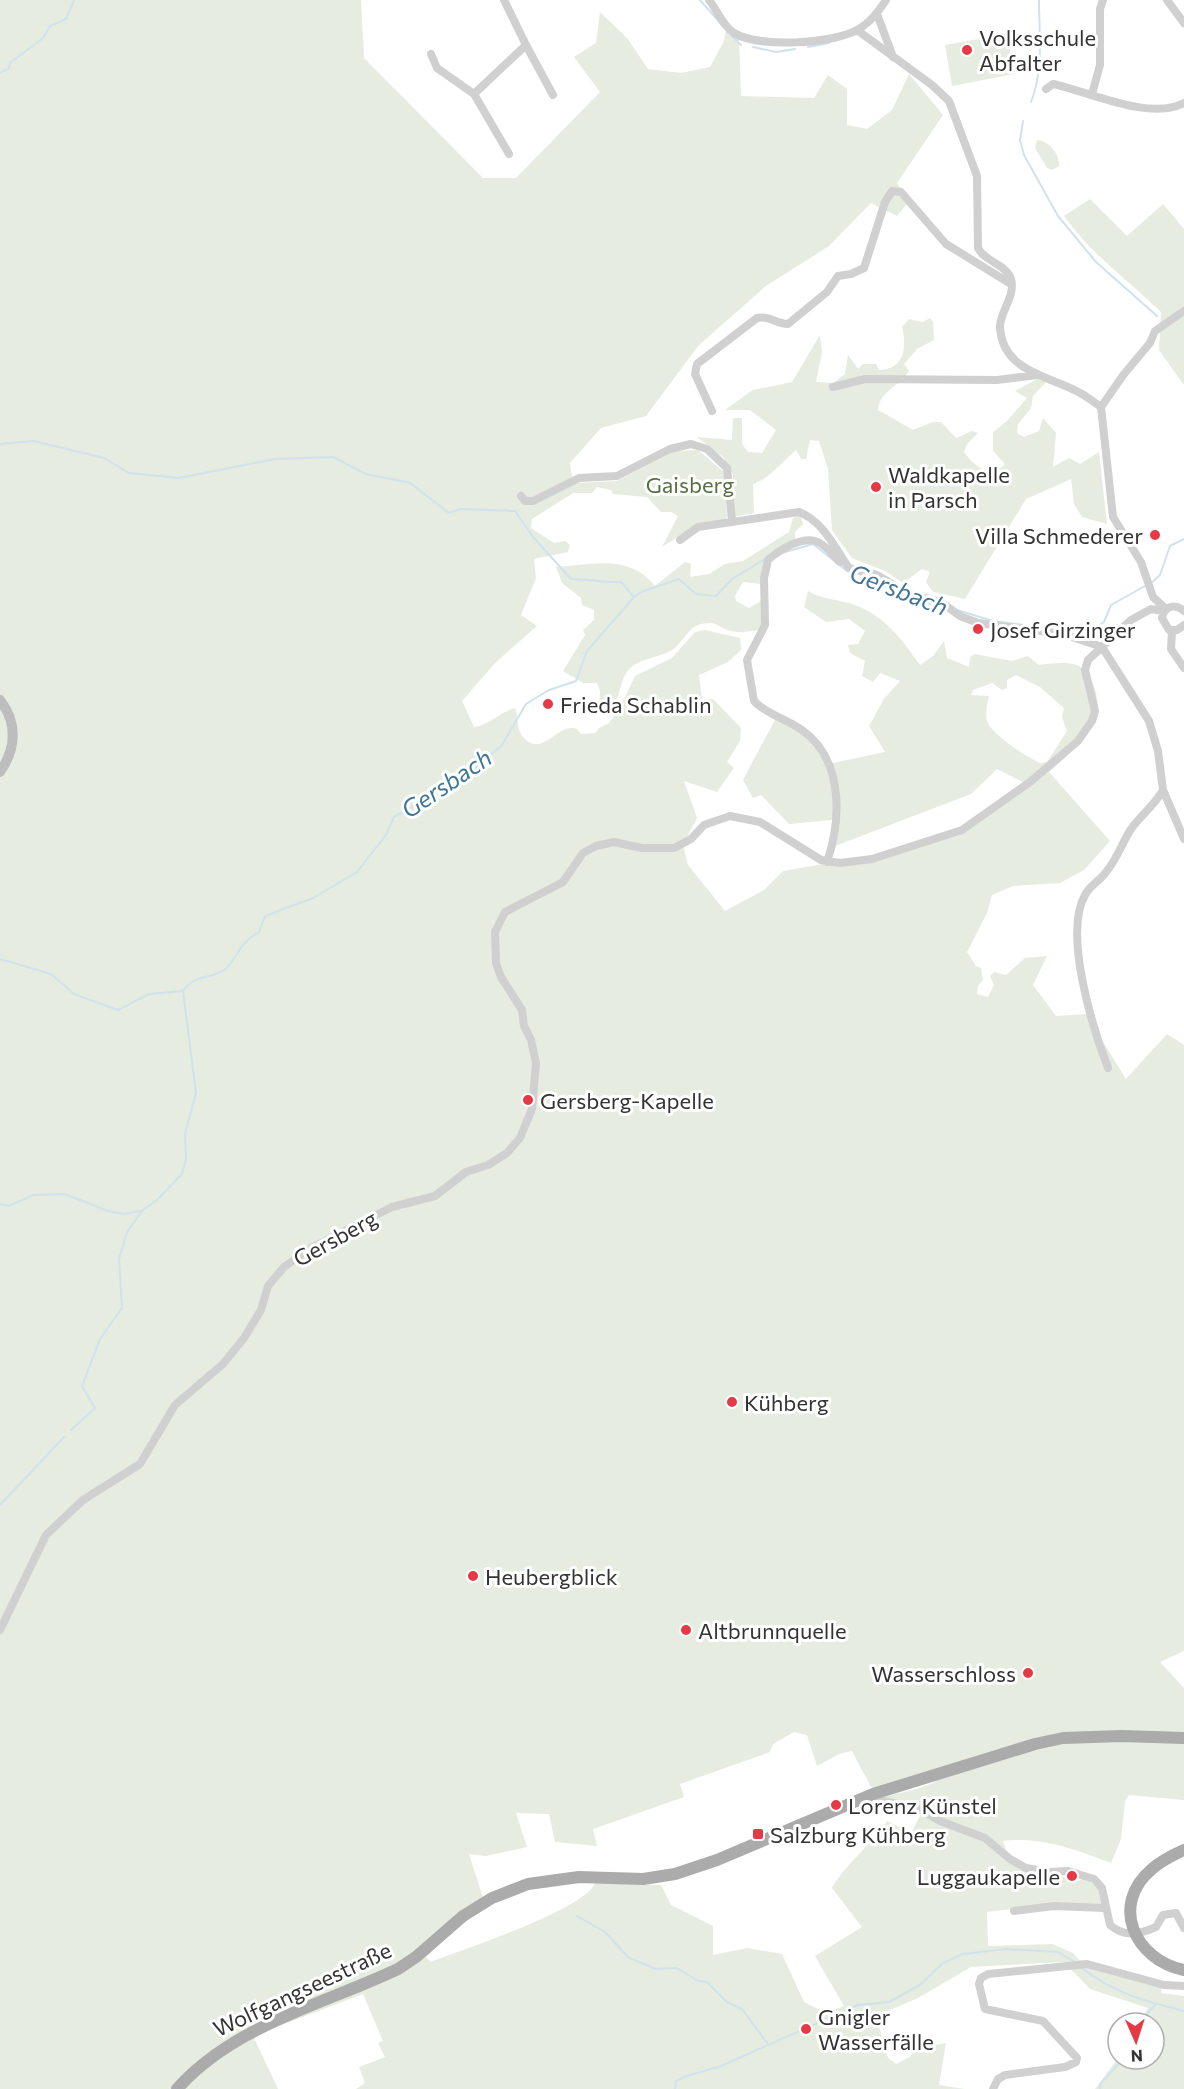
<svg xmlns="http://www.w3.org/2000/svg" width="1184" height="2089" viewBox="0 0 1184 2089" font-family="Commissioner,sans-serif">
  <style>
    .green { fill: #e6ecdf; fill-rule: evenodd }
    .lines { fill: none; stroke-linecap: round; stroke-linejoin: round }
    .stream { stroke: #cfe2ee; stroke-width: 2 }
    .minor { stroke: #d0d0d0; stroke-width: 8 }
    .secondary { stroke: #bdbdbd; stroke-width: 10 }
    .primary { stroke: #ababab; stroke-width: 12 }
    .poi-dot { fill: #e63946; stroke: #fff; stroke-width: 2 }
    .labels { text-anchor: middle; dominant-baseline: central; stroke-width: 6; stroke-linejoin: round; paint-order: stroke }
    .poi-label { font-size: 22px; fill: #333; stroke: #fff; text-anchor: start }
    .park-label { font-size: 22px; fill: #56703f; stroke: #fff }
    .street-label { font-size: 22px; fill: #333; stroke: #fff }
    .water-label { font-size: 24px; font-style: italic; fill: #3f7597; stroke: #fff }
  </style>
  <rect width="100%" height="100%" fill="#fff"/>
  <path class="green" d="M0,0H361L364,58L483,178H516L600,92L574,57L596,43L600,12L627,38L648,69L681,73L710,67L724,41L726,29L739,39L741,96L814,98L828,75L847,89V125L867,129L892,110L909,74L943,115L897,183L909,201L897,216L871,203L829,246L766,286L698,346L646,416L601,428L570,463L573,483L617,481L674,451L698,450L725,473L727,521L692,528L662,547L678,516L671,512H661L647,497L613,494L611,490L597,487L592,493H573L532,519L531,528L554,543L565,541L570,545L568,552L534,559L536,578L521,615L537,626L496,662L462,701L474,727C492,724 498,713 515,708C520,718 515,730 525,739C544,757 558,722 577,729L581,734L595,733L599,728L609,723L620,708L635,676L672,658L695,632L705,630L740,638L741,650L728,662L699,675L702,699H713L741,728L740,741L727,762L734,768L717,792L684,781L697,818L683,845L688,865L725,911L764,890L783,871L823,864H847L957,836L1025,783L997,769L971,794L835,846L832,820L789,824L761,795L753,798L743,780L776,718C800,728 814,743 828,764L885,752L869,726L884,699L900,681L880,673L873,682L862,676L865,661L850,653L848,645L858,644L865,631L849,619L826,622L804,607L808,591C822,599 833,599 848,603C882,612 900,637 920,665L933,656L944,641L947,658L969,667L970,657L975,654L1012,661L1028,656L1039,665C1069,662 1087,658 1096,693C1098,703 1099,711 1095,720C1085,740 1065,758 1049,772L1110,841L1084,870L1060,883L1013,886L992,895L987,913L967,952L976,966L981,968L983,980L978,986L977,994L988,997L994,985L990,976L994,972L1006,975L1025,958L1047,956L1033,985L1056,1016L1086,1014L1126,1079L1167,1034L1184,1045V1651L1160,1662L1184,1688V1733H1064L876,1789L871,1787L852,1751L839,1754L817,1766L807,1735L794,1732L773,1744L770,1752L680,1784L684,1797L593,1829L597,1846L555,1842L549,1814L516,1813L527,1847L486,1856L469,1854L486,1907L454,1930L426,1957L431,1962C462,1950 586,1909 595,1883L661,1885L671,1905L713,1926V1955L747,1948L782,1954L804,2002L826,2013L844,2006L815,1956L862,1927L832,1888C846,1863 871,1846 887,1821L911,1833L924,1808L881,1798C904,1791 928,1789 948,1774L1048,1745L1119,1739L1184,1743V1800L1129,1795L1125,1801L1121,1839L1111,1863C1077,1850 1040,1836 1003,1841L1010,1862L1078,1881L1085,1878L1098,1888L1103,1905L1053,1904L987,1912L988,1946L1052,1944L1073,1953L1084,1965L1162,1986L1161,1993L1184,1996V2089H1095L1118,2058L1154,2059V2023H1139L1148,2008L1090,1989L1064,1962L971,1967L918,1998L876,2016L888,2058L896,2064L910,2057L915,2049L946,2043L939,2085L965,2089H356L365,2083L359,2067L385,2057L378,2043L383,2041L363,1994L253,2036L278,2089H0ZM1016,675L1040,687L1064,708L1062,717L1067,731L1047,762L1040,763C1026,756 998,739 989,725C984,717 987,705 989,696L971,695L973,690L992,683L1002,690L1007,688V680Z
    M1007,34L1014,74L952,86L945,45Z
    M1037,140C1049,141 1060,154 1059,166L1052,170L1047,168L1035,148Z
    M1090,199L1127,236L1163,204L1184,229V385L1159,350L1161,312C1128,280 1091,254 1064,216Z
    M930,318L933,322L934,340L917,349L904,364L909,371C899,387 880,390 878,410L913,430L933,422H941L956,438L972,431L978,433L967,444L964,452C974,466 991,480 1005,464L993,451V432L1007,421L1027,398L1015,391L1039,378L1046,382L1033,396L1031,408L1018,424L1017,433L1024,437L1039,431L1043,418L1056,433L1053,467L1069,458L1080,464L1099,452L1107,524L1082,517L1074,504L1071,479L1026,499L965,599L933,592L926,582L930,572L922,569L903,583L885,571L852,558L832,530L828,469L819,441L810,440L806,459H801L796,450C782,462 770,478 753,484L754,513L733,517V475L724,458L697,437L732,440L733,418H742V444L748,452L762,453L776,430L750,410H725L753,390L792,382L820,335L822,352L816,382L833,383L845,374L848,355L858,369L863,364H876L879,370C905,370 907,346 902,327L909,319L923,322Z
    M800,515L803,524L795,532V540L777,550L761,584L743,582L735,596L736,601L749,608L761,601V629C749,632 736,634 725,629C720,627 717,624 712,623C687,622 688,639 672,650C659,658 641,658 630,668C616,682 624,706 602,713L599,709L600,691L597,683H583L563,671L585,635L583,630L594,620V610L582,605L581,598L562,583L556,567C593,564 630,554 655,586L685,562L691,564L690,577L709,574L725,564L743,561L789,532L793,518Z"/>
  <g class="lines">
    <path class="stream" d="M700,0L722,25
      M732,36L741,45
      M753,47L776,52L795,49
      M808,47L829,43
      M0,73L9,68L10,63L43,38L50,26L66,19L74,0
      M1031,102C1044,69 1039,34 1039,0
      M1023,121L1020,140L1024,155L1058,216L1096,262L1157,316
      M0,444L34,441L104,458L129,473L179,478L275,459L333,457L366,474L410,483L449,513L460,509L515,511L533,537L571,579C589,579 603,583 621,582L634,597
      M782,553L813,544L847,571L874,578L911,599L943,607
      M1151,583L1160,575L1170,546L1184,539
      M957,610L993,621L1039,627
      M1063,630L1086,631L1095,628L1104,622L1111,605L1145,586
      M0,959L51,974L74,994L118,1010L149,994L183,991
      M0,1204L9,1206L33,1195L65,1194L108,1211L123,1214L141,1211
      M71,1430L95,1408L82,1386L100,1339L122,1308L119,1259L127,1232L142,1211L158,1199L182,1174L186,1159L185,1134L196,1093L183,991C194,974 209,980 224,970C236,962 237,944 259,932L265,916L313,898L357,872L386,835L394,817L418,804L450,781L473,770L502,745L526,704L549,690L576,681L587,651L634,597L641,592L679,579L696,594L716,596L732,579L765,559
      M0,1505L64,1437
      M577,1916L605,1932L628,1957L655,1969L677,1968L698,1981L707,1982L727,2002L742,2009L768,2044
      M1082,1968C1111,1992 1147,2002 1184,2011
      M1139,2023L1155,2005
      M675,2089L676,2081L684,2077L721,2066L858,2005L889,2002L920,1985L943,1963L963,1954L1006,1949L1058,1952L1075,1962
      M1100,2089L1101,2083L1123,2059"/>
    <path class="minor" d="M504,0L526,45L474,94L509,154
      M709,0C717,10 723,26 734,33C759,48 832,44 857,30C870,23 878,12 886,0
      M1167,0L1184,23
      M877,14L893,57
      M857,30L932,85L949,101L977,176L978,248C985,262 1006,264 1011,279C1016,297 999,312 1000,328C1003,373 1052,376 1082,394C1089,398 1095,403 1101,407L1113,517L1141,562L1153,597L1165,608
      M526,45L553,95
      M431,54L437,68L474,94
      M1046,89L1053,84C1090,92 1149,121 1184,103
      M1092,94L1100,65V9L1103,0
      M833,387L865,379L997,380L1037,375
      M1101,407L1124,374L1150,343L1155,331L1184,311
      M712,411L695,374L697,364L757,318C769,315 776,324 788,324L827,292L838,276L851,274L864,268L885,202L892,191L901,192L946,244L1011,284
      M521,496L525,501H533L579,478L617,476L670,449L691,444L707,449L727,468L732,521
      M680,540L698,527L799,512C823,521 835,548 849,568L877,575L907,593L941,602L960,616L978,623L1063,634L1102,647
      M1184,611C1175,603 1164,606 1162,618L1169,630H1177L1184,625
      M1172,631L1171,649L1184,668
      M1102,647L1149,721L1158,751L1163,790L1184,839
      M827,862C842,818 843,759 802,730C787,719 766,714 754,701L747,660L765,625L764,578L768,560C779,550 803,535 818,542C827,546 833,556 840,562
      M1108,1068C1093,1029 1063,934 1085,895C1090,885 1100,881 1106,872C1117,859 1122,843 1131,829C1141,815 1154,806 1163,790
      M0,1630L46,1535L83,1500L140,1464L175,1405L223,1364L244,1338L261,1310L268,1286L284,1267L311,1248L392,1207L435,1196L466,1172L488,1165L507,1153L520,1138L532,1109L536,1063L531,1040L524,1026L522,1010L501,977L496,963L495,932L505,912L563,882L583,853L596,846L614,842L642,848H674L691,839L704,825L730,816L760,822L821,860L840,863L872,859L962,830L1030,782L1078,741L1092,721L1095,711L1085,670L1088,660L1131,620L1151,609L1164,611
      M873,1794L880,1800L921,1810L940,1821L985,1838L1010,1859L1026,1868L1048,1872L1068,1871L1094,1879L1102,1888L1110,1925C1125,1938 1140,1934 1156,1927L1163,1915L1176,1913L1184,1928
      M1014,1911L1054,1906L1105,1908
      M993,2089L998,2079L1005,2075L1065,2067L1076,2062L1077,2058L1043,2021L985,2009L979,1984L981,1978L988,1974L1087,1964L1164,1985L1184,1986"/>
    <path class="secondary" d="M0,700C18,723 16,749 0,772"/>
    <path class="primary" d="M1184,1850C1173,1855 1161,1861 1152,1869C1109,1905 1135,1960 1184,1970
      M177,2089C234,2025 322,2005 398,1969L416,1957L463,1916L492,1898L528,1884L579,1877L643,1879L675,1874L717,1860L873,1794L1035,1744L1063,1738L1122,1736L1184,1738"/>
  </g>
  <g class="poi-dot">
    <circle cx="967" cy="50" r="6"/>
    <circle cx="876" cy="487" r="6"/>
    <circle cx="1155" cy="535" r="6"/>
    <circle cx="978" cy="629" r="6"/>
    <circle cx="548" cy="704" r="6"/>
    <circle cx="528" cy="1100" r="6"/>
    <circle cx="732" cy="1402" r="6"/>
    <circle cx="473" cy="1576" r="6"/>
    <circle cx="686" cy="1630" r="6"/>
    <circle cx="1028" cy="1673" r="6"/>
    <circle cx="836" cy="1805" r="6"/>
    <rect x="752" y="1828" width="12" height="12" rx="3"/>
    <circle cx="1072" cy="1876" r="6"/>
    <circle cx="806" cy="2029" r="6"/>
  </g>
  <g class="labels">
    <g class="poi-label">
      <text x="979" y="37">Volksschule<tspan x="979" dy="25">Abfalter</tspan></text>
      <text x="888" y="474">Waldkapelle<tspan x="888" dy="25">in Parsch</tspan></text>
      <text x="1143" y="535" text-anchor="end">Villa Schmederer</text>
      <text x="990" y="629">Josef Girzinger</text>
      <text x="560" y="704">Frieda Schablin</text>
      <text x="540" y="1100">Gersberg-Kapelle</text>
      <text x="744" y="1402">Kühberg</text>
      <text x="485" y="1576">Heubergblick</text>
      <text x="698" y="1630">Altbrunnquelle</text>
      <text x="1016" y="1673" text-anchor="end">Wasserschloss</text>
      <text x="848" y="1805">Lorenz Künstel</text>
      <text x="770" y="1834">Salzburg Kühberg</text>
      <text x="1060" y="1876" text-anchor="end">Luggaukapelle</text>
      <text x="818" y="2016">Gnigler<tspan x="818" dy="25">Wasserfälle</tspan></text>
    </g>
    <g class="park-label">
      <text x="690" y="484">Gaisberg</text>
    </g>
    <g class="street-label">
      <text transform="translate(335 1238) rotate(-29)">Gersberg</text>
      <text transform="translate(302 1989) rotate(-25)">Wolfgangseestraße</text>
    </g>
    <g class="water-label">
      <text transform="translate(899 589) rotate(21)">Gersbach</text>
      <text transform="translate(446 783) rotate(-34)">Gersbach</text>
    </g>
  </g>
  <g transform="translate(1136 2041) rotate(177)"><circle r="28" fill="#ffffff" stroke="#adadad" stroke-width="1.5"/>
  <path d="M0-4.5L10 22L0 15L-10 22Z" fill="#e63946"/>
  <text y="-9" font-size="16" font-weight="bold" text-anchor="middle" fill="#333333">N</text>
  </g>
</svg>
